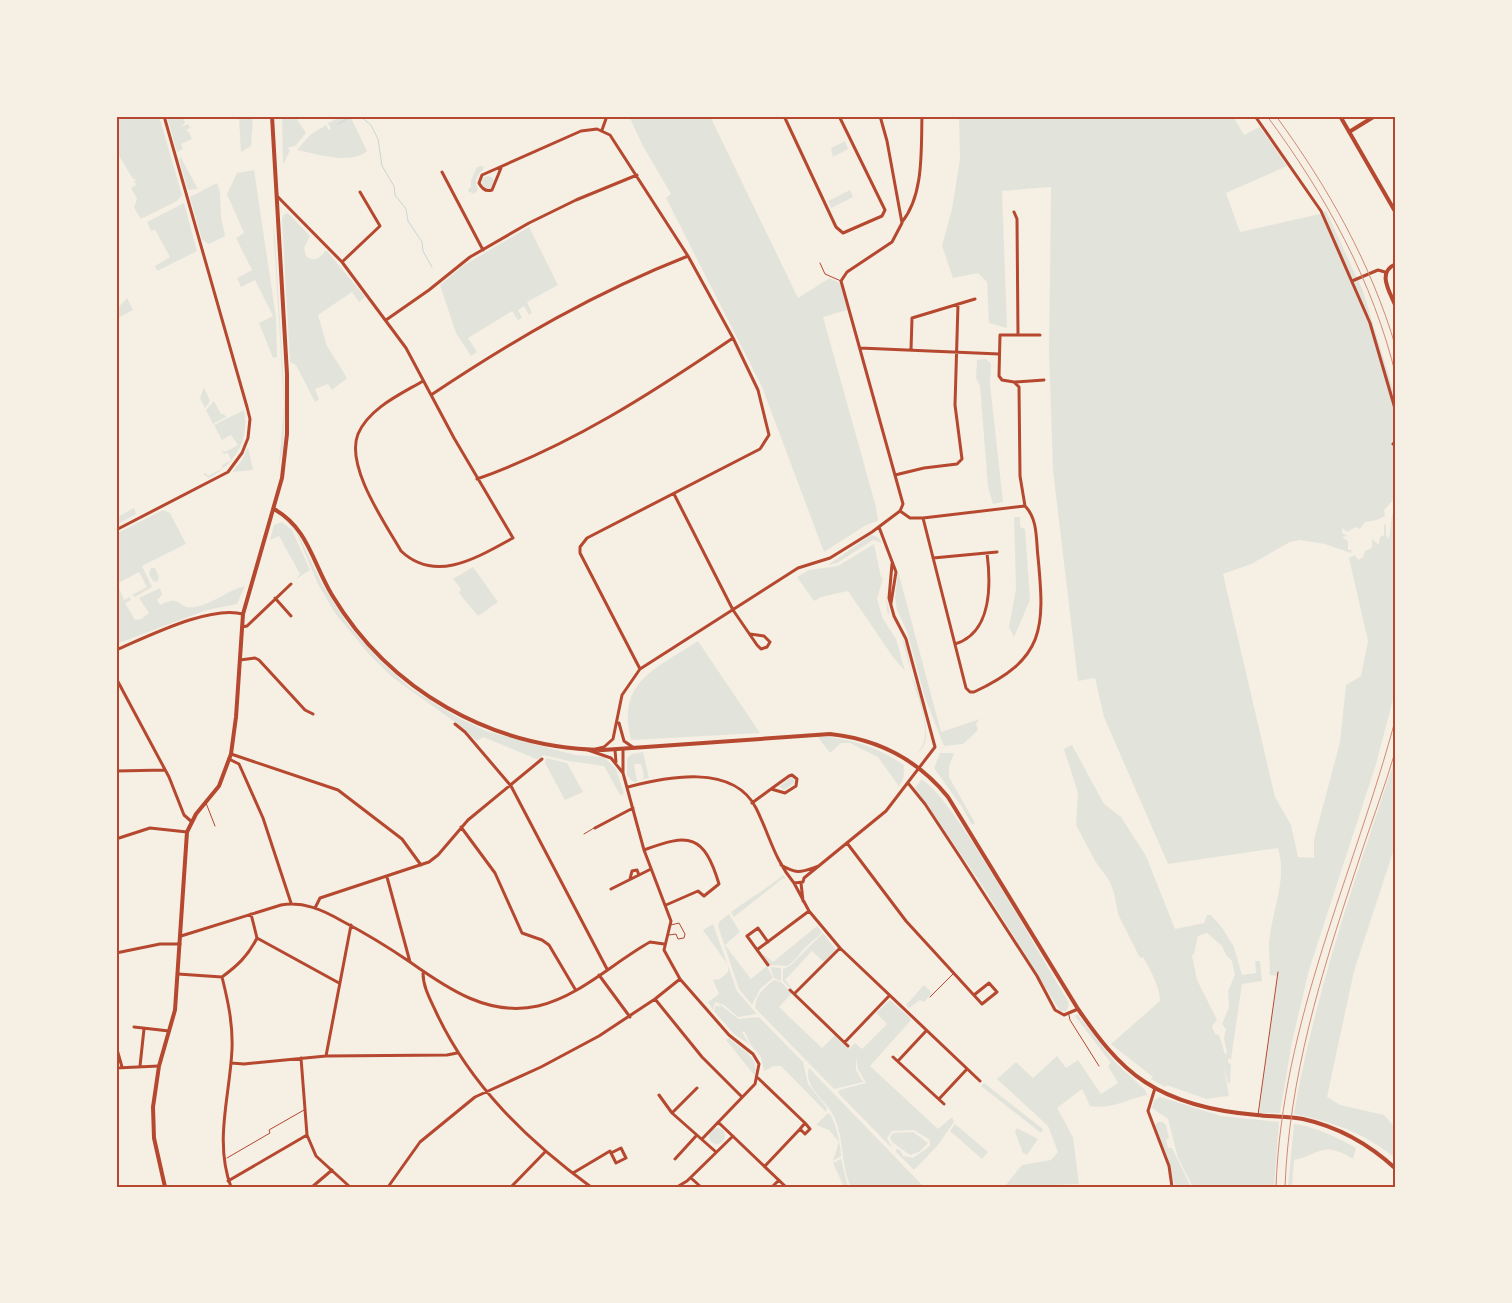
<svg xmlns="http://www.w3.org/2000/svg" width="1512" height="1303" viewBox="0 0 1512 1303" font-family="'Titillium Web',sans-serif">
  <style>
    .green { fill: #e2e4dc; fill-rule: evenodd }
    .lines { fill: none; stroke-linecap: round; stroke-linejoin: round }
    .stream { stroke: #c9d6d2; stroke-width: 1 }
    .service { stroke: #b5482f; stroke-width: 1 }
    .minor { stroke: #b5482f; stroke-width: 3 }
    .tertiary { stroke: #b5482f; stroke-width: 4 }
    .rail { stroke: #cf8b77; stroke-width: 1 }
    .neatline { fill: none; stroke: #b5482f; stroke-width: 2 }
  </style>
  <rect width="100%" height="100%" fill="#f6efe4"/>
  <path class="green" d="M116,116H159L182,195L177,201L143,218H140L134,207L137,199L131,188L136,185L134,181L136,179H133L116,151Z
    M167,116H183L185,123L181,127L188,124L190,128L185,131H188L192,139L181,144L183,149L177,152Z
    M243,116H253L251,146L241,152L239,118Z
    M282,116H295L306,133L295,146L287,148L290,150L283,165Z
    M342,116H350L367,151C352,165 316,154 297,150L310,135L326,125L329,130L331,129L328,123Z
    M629,116H710L798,298L830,278L840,283L847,310L823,317L876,507L878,521L866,525L824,552L762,387L666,198L671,194L643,146Z
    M959,116H1233L1244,135L1260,127L1287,166L1226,193L1240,232L1320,214L1326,211L1363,291L1396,399V497L1384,510L1385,516C1378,520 1373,521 1365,522L1360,529L1356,527L1347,532L1342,528V533L1348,536L1342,537L1348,541V550H1352L1351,553L1325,544L1300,540L1290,542L1251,564L1223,574L1275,797L1291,825L1298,857L1314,858V840L1340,742L1346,685L1361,676L1368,641L1349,558L1355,555L1358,560L1363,557L1365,551L1372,548V539L1379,545L1380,537L1384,535V525L1386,524V535L1389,539L1392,515L1396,507V688L1376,764L1309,970L1292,1042L1280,1113H1259L1278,976L1270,975C1270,965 1269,954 1269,944C1271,912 1288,880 1278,848L1168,864L1104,717L1095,678L1078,681L1053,470L1049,352L1051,187L1002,191L1007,328L989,323L987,282L978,273L953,278L942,246L952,209L960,159Z
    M845,141L848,149L833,157L831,148Z
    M181,158L198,189L188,190L179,159Z
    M481,166L484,167L483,170C476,176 474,181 478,190L474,194L468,191L469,188H471V180L477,167Z
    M254,170L276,317L277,357L273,358L259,323L273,316L255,280L241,287L237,278L252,270L236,238L244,233L227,194L237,173Z
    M482 182a6 6 0 1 1 12 0a6 6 0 1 1-12 0Z
    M217,183L220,192L221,217L225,236L209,244L202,240L190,197Z
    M850,190L853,197L831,208L828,201Z
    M184,203L197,251L157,271L155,266L170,257L155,230L151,231L147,222Z
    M288,213L310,236L304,248L306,256C314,262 320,259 325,251H327L365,297L359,302L352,292L318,315L327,346L347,378L332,390L328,384L315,389L319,399L315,402L296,365L290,362L282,219L283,215Z
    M273,224L275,238L285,405L283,449L279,465L284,405Z
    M529,227L558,285L527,302L532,313L529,315L524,306L518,310L522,318L518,320L512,311L468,338L477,352L471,356L456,333L440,285L464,265Z
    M127,298L133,310L116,319V310Z
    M986,359L991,364L990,384L1003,502L993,504L988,487L980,386L976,378L977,360Z
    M204,387L210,401L205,408L200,398Z
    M214,401L221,414H224L226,417L213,424L206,410Z
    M244,410C250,440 235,464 209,478L203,474L206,473L208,476L223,468L222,465L231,460L228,453L224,454L221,450L225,452L238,445L231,435L222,440L214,425Z
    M248,447L253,470L232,472L242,460Z
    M134,508L136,514L116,525V514L118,517Z
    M163,510L170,513L186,544L142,566L152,587L135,597L132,595L147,587L139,572L117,584L124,600L130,597L131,600L125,603L135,620L141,619L149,613L139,598L160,588L162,595L157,600L160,605C183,593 176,610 195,607C213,604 228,590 245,586L237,604L207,610L116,644V534Z
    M1014,517H1020V527L1025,529L1030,600L1014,637L1009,627L1016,589Z
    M284,519L296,530L322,584L347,623L378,659L410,688L455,716L486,731L575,755L604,757L616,769L624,794L620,795L604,766L569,761L543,755L539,760L483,737L477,741L459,725L392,677L368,653L335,613L318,584L296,532Z
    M282,522L292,530L310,570L296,579L300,574L279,536L270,540L274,525Z
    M871,535L878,537L882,543L873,540L837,563L828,565Z
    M874,544L881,577L883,578L877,599L883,619L896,639L905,671L893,657L848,591L821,597L814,601L797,577L809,570L838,566Z
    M473,567L498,602L478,616L459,593L461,589L453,579Z
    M151,568H155L159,577L157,582L153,581L149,574Z
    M898,571L941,732L980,719L976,724L978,730L963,744L944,746L925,698L907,631L897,610L895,598Z
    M886,594L890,616L906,645L912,676L902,638L887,611Z
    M698,641L760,733L631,740C616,681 656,669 698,641Z
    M912,678C919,685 928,727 926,738C925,745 922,750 916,754C936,736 918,700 912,678Z
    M817,736C849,738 876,746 904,765C903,777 906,776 897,789L898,785L878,757L850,743H841L830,753Z
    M1072,745L1104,804L1121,817L1146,856L1175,929L1204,923L1207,915H1211L1223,929L1234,947L1242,975L1256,973L1255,961H1260L1262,981L1242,984L1231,1059H1228V1063L1231,1064L1230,1083H1228L1224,1066L1229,1096L1206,1099L1167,1085L1165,1087L1151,1079L1153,1077L1111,1044L1160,1001C1159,984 1151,972 1143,957L1140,958L1118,914L1114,893L1109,880L1095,861L1076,825L1078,793L1064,749ZM1207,933L1222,946L1226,955L1232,961L1235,975L1228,991L1229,1007L1222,1024L1226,1029L1224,1038L1227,1053L1225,1054L1219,1035L1215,1034L1212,1026L1217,1020L1197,980L1192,955L1194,954L1198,936Z
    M643,752L649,778L642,779L644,776L641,764H634L637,782L632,781L627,775V758L632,754Z
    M940,753H954L949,767V777L975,823L972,825L962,807L934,768Z
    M1396,756V843L1354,971L1327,1097L1340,1105L1384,1115L1396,1129V1159C1366,1133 1332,1122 1294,1114C1315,991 1357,874 1396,756Z
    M546,758L567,763L583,792L565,800L545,763Z
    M791,777L795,780L794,783L784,790L779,787Z
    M920,779C949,788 1044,964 1067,999L1069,1005L1066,1011H1060L980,882L915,788L921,780Z
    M783,875L786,878L782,879L734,917L731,912C748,899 767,889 783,875Z
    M729,914L740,932L725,945L751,979L767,966L773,978L760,989L752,1005L739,989L718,926L719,922Z
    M713,924L737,991L757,1014L738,1017L724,1005L715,1002L713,1010L708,1002L719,994L713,980L720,979L728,972V965L703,930Z
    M817,926L822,932C818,938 815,938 810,943C802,950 797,959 788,966L769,965L762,956L763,954L773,962Z
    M823,933L836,950L824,962L812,951L785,980L792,988L791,989L783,981V969L790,966Z
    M770,967L781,968V981L774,978Z
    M774,980L781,982L792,993L779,1007L822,1048L835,1035L849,1049L855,1043L862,1049L887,1024L876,1013L890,1000L909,1017L911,1020L870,1066L938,1129L952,1117L954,1122L938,1145L914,1170L896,1152V1149L900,1150L903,1156L913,1158L930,1146V1140L914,1130L892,1131L887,1138L892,1148L838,1093L839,1090L866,1083L858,1069L856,1057V1070L863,1082L834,1089L755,1008C756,994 764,988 774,980Z
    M924,985L932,993L924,1002L920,1000L909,1008L906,1005Z
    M719,1004L739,1019L759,1017L803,1062L808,1084L827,1108L826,1112L781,1066H774L764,1071L761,1057L751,1045L744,1031L742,1032L749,1044L734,1034L714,1011L716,1005L721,1008Z
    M1077,1014L1114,1061L1145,1090L1147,1095C1127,1099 1111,1110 1090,1106L1082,1089L1057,1108L1073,1137L1079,1184L1004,1187L1022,1165L1051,1160L1058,1152L1048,1126L997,1079L1016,1062L1033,1078L1057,1056L1066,1068L1078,1060L1101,1094L1118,1083L1108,1066L1111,1063L1075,1016Z
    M729,1038C742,1051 759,1055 755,1076L726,1040Z
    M809,1068L924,1187H851C840,1164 845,1138 833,1115C826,1100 803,1087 809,1068Z
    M984,1083L1043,1129L1041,1133L981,1086Z
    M1160,1097L1221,1116L1279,1122L1274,1187H1193L1178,1158L1168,1119L1152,1108L1154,1100Z
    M827,1114H830C837,1127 840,1141 841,1156L833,1161L839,1142L829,1130L816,1125Z
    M1158,1122H1163L1166,1125L1169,1138L1166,1140L1168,1148H1172L1191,1187H1176L1173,1180L1155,1125Z
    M955,1124L988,1152L982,1159L950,1131Z
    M1294,1124C1313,1126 1339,1138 1356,1148L1353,1159C1323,1140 1321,1154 1294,1160L1292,1187H1288Z
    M709 1136a8 8 0 1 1 16 0a8 8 0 1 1-16 0Z
    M1017,1128L1038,1139L1027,1155L1023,1153L1015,1132Z
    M913,1132L928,1143L919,1152L910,1155L892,1142L890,1137L893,1133Z
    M841,1159L848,1187H844L833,1163Z"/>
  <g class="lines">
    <path class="stream" d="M360,116L371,125L378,139L382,166L394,186L395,195L406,209L408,221L422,242L423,251L432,267
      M338,124L352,116"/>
    <path class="service" d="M820,263L825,274L841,281
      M206,803L215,826
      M584,834L594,828
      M669,935L676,934L678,939L684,938L685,934L679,923L671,925
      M930,997L953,974
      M1069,1015L1070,1020L1099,1066
      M1258,1115L1278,972
      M227,1158L270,1133L269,1130L304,1110"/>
    <path class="minor" d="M784,116L836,227L843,233L882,216L885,210L839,116
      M1255,116L1321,211L1370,323L1396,412
      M602,130L607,116
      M501,168L492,190C486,192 482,189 479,183L482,175L581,131L597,129L610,135L688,256L733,338L758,390L769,435L760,449L587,538L580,547V553L640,669
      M442,172L483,250
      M277,196L342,262L406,348L454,438L513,538C478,557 436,584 401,551C385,523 345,466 358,434C369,408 401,394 423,381
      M1014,212L1017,219L1018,335H1000L999,376L1002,380L1014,382L1019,387L1020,476L1025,506
      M902,222C924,195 921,150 922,116
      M342,262L380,226L360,192
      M1352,281L1378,270L1385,272
      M386,320L429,290L470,257L529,223L576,200L637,175
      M1018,335H1040
      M860,348L999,354
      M911,350L912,318L975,299
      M1015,382L1044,380
      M431,395C515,339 594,293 688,256
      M1393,444L1396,441
      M895,475L924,468L957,464L962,459L955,405L958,304
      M477,479C570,446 652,393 733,338
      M674,494L733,610L757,645L761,649L767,647L770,642L764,636L750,634
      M900,511L910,518H923L1025,506
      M923,518L966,688L970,692H974C1045,659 1045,629 1038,557C1036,540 1038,519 1025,506
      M879,527L896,572L891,603
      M116,530L228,472L242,453L248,438L250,419L247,407L164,116
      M933,558L997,552
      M275,598L291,616
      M242,627L247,626L291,584
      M955,644C992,633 991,584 987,553
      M116,650C149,636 210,605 243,614
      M240,660L255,658L259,660L305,710L313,714
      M116,678L169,777L184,815L192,822
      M619,723L624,741L634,748
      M455,724L465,732L511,786L607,969
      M596,749L604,747L613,739L622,695L640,669L798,568L830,558L872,532L900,511L903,504L841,281L847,272L892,242L902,223L887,141L880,116
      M623,749V772
      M588,750L611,758L623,773L644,850L671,921L664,950L680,979
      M615,750L616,762
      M231,754L338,790L402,839L421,865
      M229,759L239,764L263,818L291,903
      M116,771L165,770
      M908,783L925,804L960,857L1037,976L1055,1010L1064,1015L1078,1009
      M628,787C666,777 733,763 756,808C770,836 774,859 794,883L803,882L804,878L886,811L935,747L906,639L894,616L889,598L892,564
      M752,803L771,789L785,793L796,786L797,779L792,775L789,776L771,789
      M461,827L495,873L522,933L542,940L549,945L575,989
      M595,828L633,808
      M116,839L150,828L187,832
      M847,843L906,921L982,1004L997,992L989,983L974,995
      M644,850C689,833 704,834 719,884L704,896L698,891L666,905
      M781,865C798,875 801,872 819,866
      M387,877L410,962
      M630,879L632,871L637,870L639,875
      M794,883L809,911L840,948L980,1081
      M801,883L803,901
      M611,889L651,869
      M315,908L320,898L429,862L438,855L468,820L542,759
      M181,936L281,905C303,901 323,910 342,921C365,933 388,947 410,962C448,989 489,1017 538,1006C580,996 614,962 650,942L664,944
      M257,938L339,983
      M758,949L809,911
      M116,953L160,944H180
      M768,965L747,936L758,928L768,942
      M423,973C423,987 430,999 436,1012C470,1085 527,1140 591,1187
      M178,974L222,977C237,966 248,956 257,938L251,914
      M599,975L630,1017
      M222,977C228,1001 233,1024 232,1049C230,1096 214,1141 231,1187
      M680,979L729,1035L753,1054L759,1064L755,1084L702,1139
      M790,990L848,1046
      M795,993L840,948
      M655,999L702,1057L742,1097
      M134,1027L169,1031
      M845,1042L889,996
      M116,1046L122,1067
      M326,1056L351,925
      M893,1057L944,1104
      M301,1058L307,1135L316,1156L350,1187
      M898,1061L926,1031
      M231,1063L244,1064L326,1056L447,1055L457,1053
      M140,1066L144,1029
      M116,1068L159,1066
      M758,1078L805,1123L800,1129L805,1134L810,1129L805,1123
      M1155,1088L1148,1111L1169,1166L1172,1187
      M659,1095L672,1113L716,1152
      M939,1099L967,1069
      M672,1113L697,1088
      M718,1122L786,1187
      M675,1159L696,1136
      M765,1166L800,1129
      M573,1173L610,1151L611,1153L621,1148L626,1158L616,1163L611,1153
      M691,1178L701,1187
      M228,1181L307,1135
      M312,1187L332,1170
      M388,1187L420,1142L475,1097L541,1067L599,1036L655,999L680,979
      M511,1187L545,1152
      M677,1187L687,1181L733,1136
      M772,1187L779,1180"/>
    <path class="tertiary" d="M1340,116L1396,213
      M1349,132L1375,116
      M1396,264C1376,272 1390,292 1396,307
      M274,509C309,529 312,562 332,595C390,691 491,748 603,750L830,734C877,739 918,760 948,797L1078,1009C1096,1035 1117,1064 1145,1082C1177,1103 1220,1112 1257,1115C1272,1117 1288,1116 1303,1119C1339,1127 1369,1144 1396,1169
      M165,1187L154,1138L153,1107L159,1066L175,1010L187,832L196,814L219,786L231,754L236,717L243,614L282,478L287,434V374L272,116"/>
    <path class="rail" d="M1267,116C1325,194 1373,281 1396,376
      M1276,116C1328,187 1371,263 1396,348
      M1276,1187C1282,1020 1354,875 1396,717
      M1285,1187C1289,1078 1321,974 1355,872C1368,831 1384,790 1396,749"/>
  </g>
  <rect width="1512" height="1303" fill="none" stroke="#f6efe4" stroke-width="235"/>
  <rect x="118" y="118" width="1276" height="1068" class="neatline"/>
</svg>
